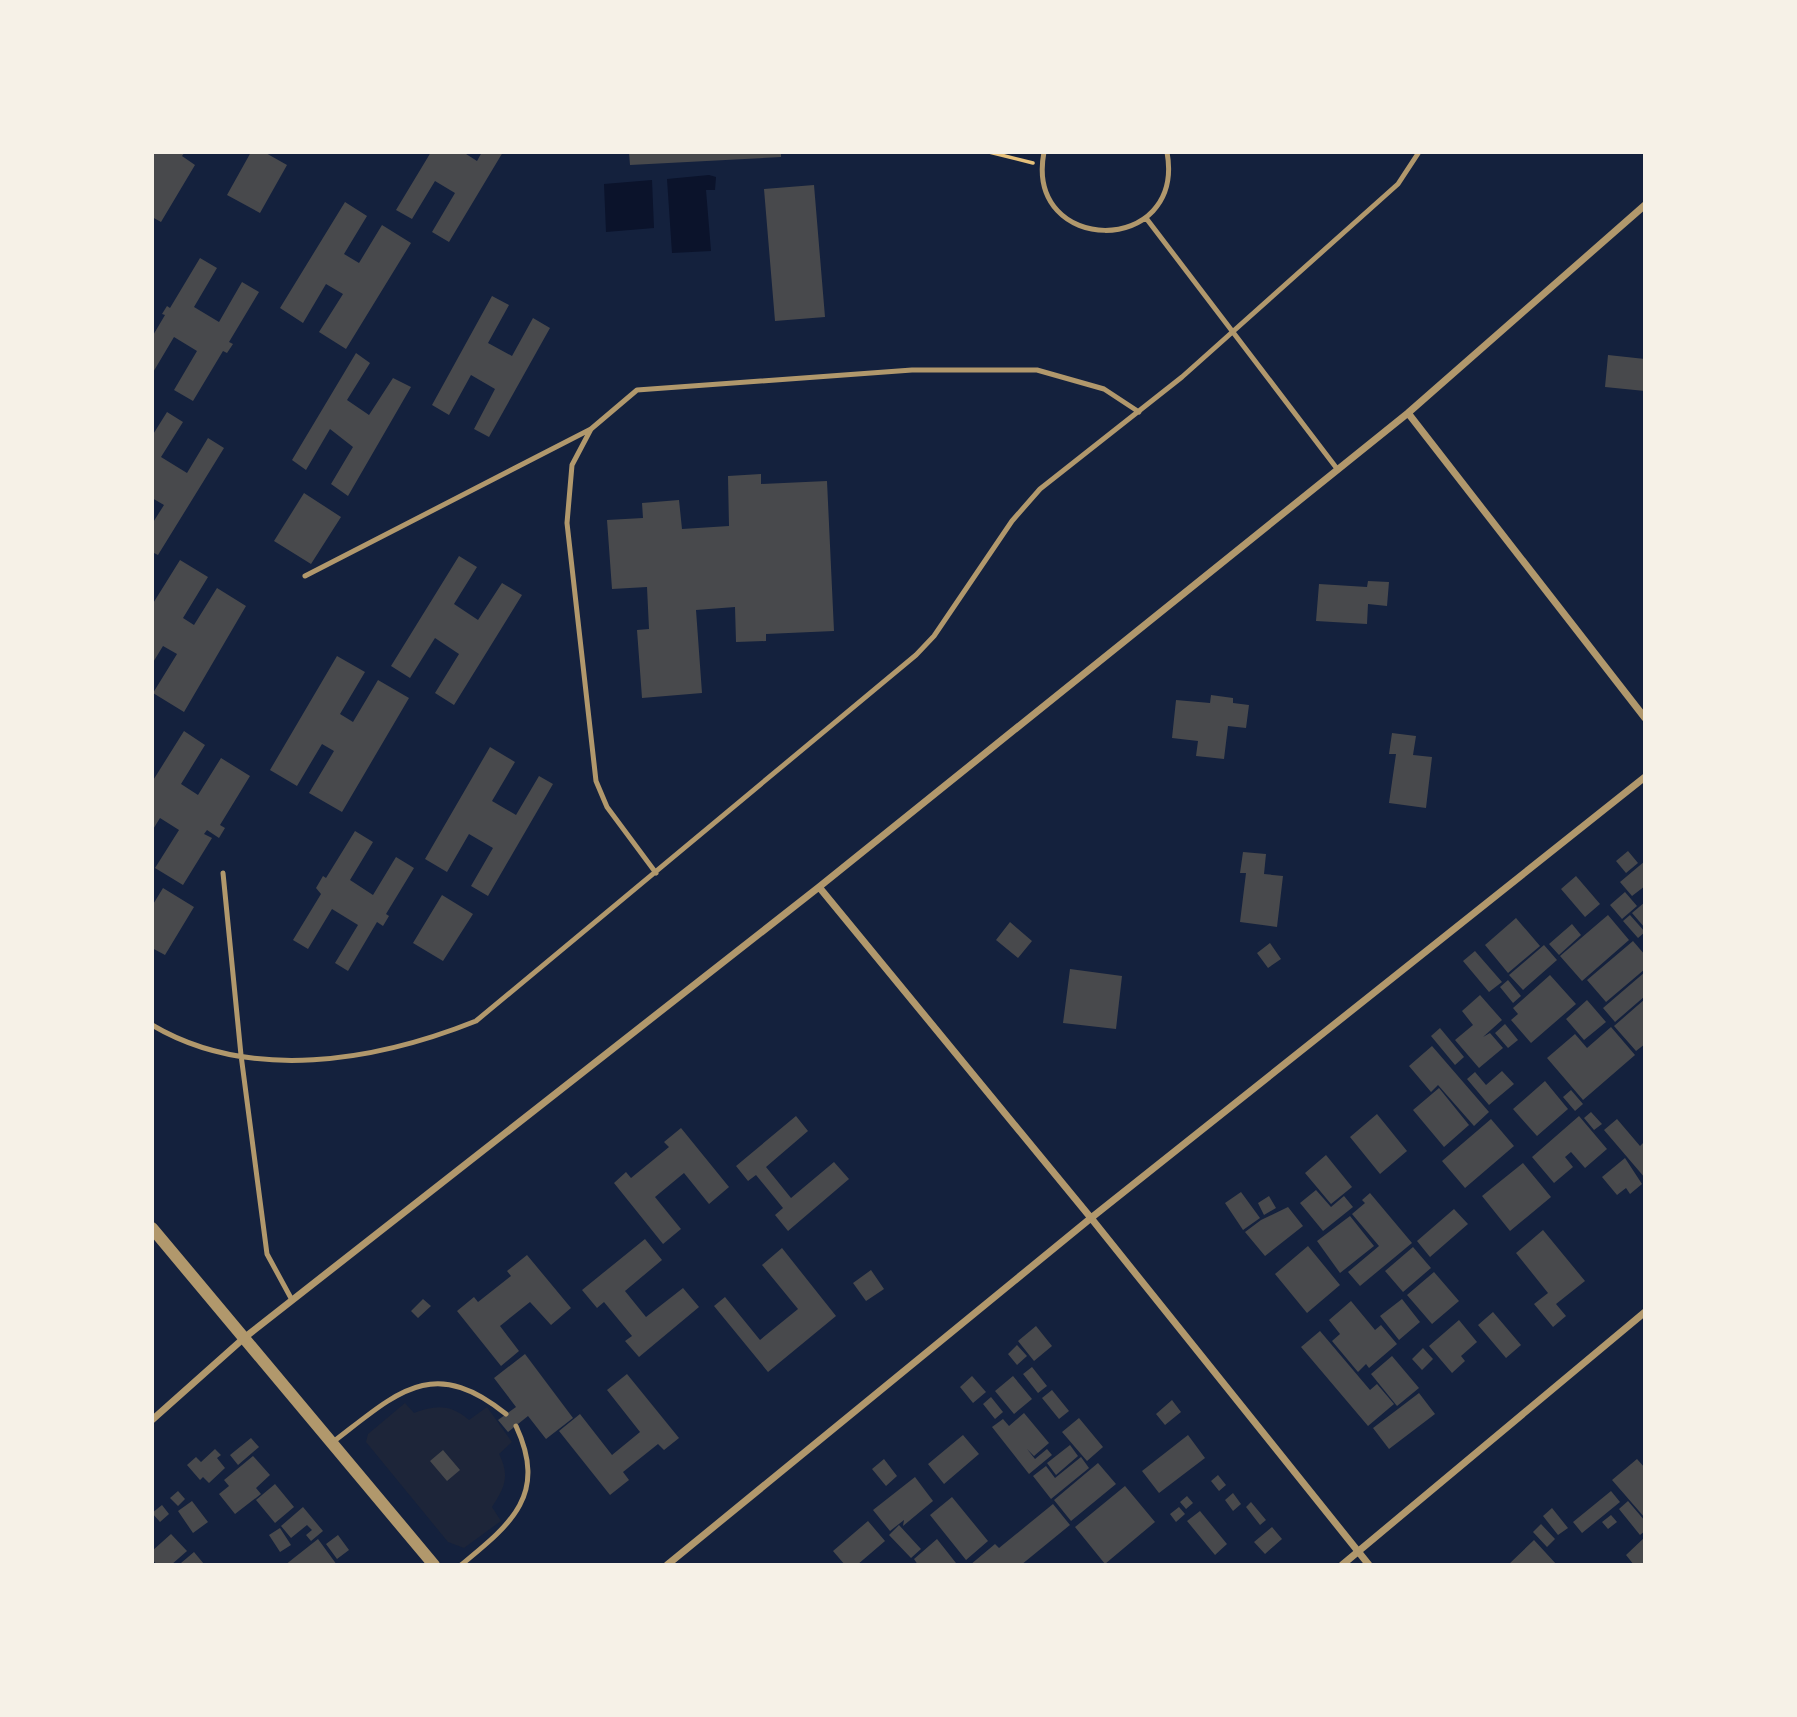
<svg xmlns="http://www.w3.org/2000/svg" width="1797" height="1717" viewBox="0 0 1797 1717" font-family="Rubik,sans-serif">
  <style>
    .green { fill: #1d2539 }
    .water { fill: #0b132b }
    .building { fill: #48494c }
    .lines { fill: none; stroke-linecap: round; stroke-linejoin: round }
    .path { stroke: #e5c07b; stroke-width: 3.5 }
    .service { stroke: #b1986c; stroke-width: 5 }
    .minor { stroke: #b1986c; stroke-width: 7 }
    .tertiary { stroke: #b1986c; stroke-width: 12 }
  </style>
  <rect width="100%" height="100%" fill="#14213d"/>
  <path class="green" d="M405,1403L414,1413C436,1405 450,1404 469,1420L487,1407L512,1442L499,1454C510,1476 505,1487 492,1507L501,1521L464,1548L448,1542L366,1442L368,1434Z"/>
  <path class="water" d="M709,175L716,177L715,190H706L711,251L672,253L667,179Z
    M652,180L654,228L606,232L604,184Z"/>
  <path class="building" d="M154,152H185L182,156L195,165L161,222L152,217Z
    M251,152H264L287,165L260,213L227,195Z
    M431,152H463L477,161L482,152H503L449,242L432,232L455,193L435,181L412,219L396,210Z
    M629,152H781V157L630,165Z
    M814,185L825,317L775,321L764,189Z
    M345,202L367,216L344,254L359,263L382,225L411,243L346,349L319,332L343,294L326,284L303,323L280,308Z
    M200,258L217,268L194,307L219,322L242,282L259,292L229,342L233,344L227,353L223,351L193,401L174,390L197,351L174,337L152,374V337L165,315L162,314L167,306L170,308Z
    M492,296L509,305L488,343L512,356L533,318L550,328L489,437L474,429L495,389L471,375L449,415L432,405Z
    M356,353L370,363L347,400L369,415L393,378L411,387L348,496L331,484L353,447L330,429L306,470L292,460Z
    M1608,355L1645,359V391L1605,387Z
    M167,412L183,422L161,457L187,473L208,438L224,448L158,555L152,552V524L164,505L152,498V436Z
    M761,474V484L827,481L834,631L766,634V641L736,642L735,607L696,610L702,693L642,698L637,630L649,629L647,587L612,589L607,520L643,518L642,503L679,500L682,529L729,526L728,476Z
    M304,493L341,517L311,564L274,541Z
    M459,556L477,567L454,604L478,620L502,583L522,595L454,705L435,693L459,654L435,638L410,678L391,666Z
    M180,560L208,577L183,618L194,625L217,588L246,606L184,712L153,693L177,654L163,646L152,664V605Z
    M1368,581L1389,582L1387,606L1368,604L1367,624L1316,621L1319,584L1367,587Z
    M337,656L365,672L340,714L353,722L378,680L409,698L342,812L309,793L334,751L322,744L297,786L270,770Z
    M1211,695L1233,698V703L1249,705L1246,728L1228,726L1224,759L1196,756L1198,741L1172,738L1176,700L1210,703Z
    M184,731L205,745L181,784L198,795L221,758L250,776L220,825L225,828L219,838L207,830L204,834L212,838L183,885L155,868L179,830L160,818L152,831V782Z
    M1392,733L1416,736L1413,755L1432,757L1426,808L1389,803L1396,754H1389Z
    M490,747L515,762L492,801L516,815L539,776L553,784L488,896L471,886L493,848L469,834L447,872L425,859Z
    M355,831L373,842L350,880L373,895L396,857L414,868L386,914L389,916L383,926L377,922L348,971L335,963L358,925L332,909L308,949L293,940L321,894L316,888L323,876L326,878Z
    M1628,851L1638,863L1626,873L1616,861Z
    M1243,852L1266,854L1264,874L1283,876L1277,927L1240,922L1246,873H1240Z
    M1645,861V886L1632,896L1620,882Z
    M1576,876L1600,904L1585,917L1561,889Z
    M163,888L194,907L165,955L152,948V906Z
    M1625,892L1637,906L1622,919L1610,905Z
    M442,895L473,914L443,961L413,943Z
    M1645,902V928L1632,913Z
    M1608,915L1629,940L1582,981L1560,956Z
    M1630,915L1645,932L1638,938L1623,921Z
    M1516,918L1540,946L1508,973L1485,945Z
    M1010,922L1032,941L1018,958L996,940Z
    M1572,924L1581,935L1559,955L1549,944Z
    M1633,941L1645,955V969L1606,1002L1587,980Z
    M1270,943L1281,959L1268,968L1257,953Z
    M1544,945L1557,960L1523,990L1509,975Z
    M1475,951L1502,982L1489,992L1463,961Z
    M1070,969L1122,976L1116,1029L1063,1023Z
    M1645,972V996L1615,1022L1603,1008Z
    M1550,975L1576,1004L1531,1043L1511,1020L1518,1014L1513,1008Z
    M1508,980L1521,996L1513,1003L1500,987Z
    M1480,995L1502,1020L1483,1037L1490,1033L1503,1048L1479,1068L1455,1040L1473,1025L1462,1011Z
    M1645,999V1044L1636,1051L1614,1026Z
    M1587,1000L1606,1022L1584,1040L1566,1019Z
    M1505,1024L1518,1040L1508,1048L1495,1033Z
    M1611,1027L1635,1055L1583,1100L1547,1058L1575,1034L1587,1048Z
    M1440,1028L1464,1057L1455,1065L1431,1036Z
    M1432,1046L1489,1112L1474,1126L1438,1085L1431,1092L1409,1066Z
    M1502,1071L1514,1084L1489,1105L1467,1079L1475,1072L1486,1085Z
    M1545,1081L1568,1109L1537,1136L1513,1109Z
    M1439,1088L1469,1125L1444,1147L1413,1110Z
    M1571,1090L1583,1104L1575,1111L1563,1097Z
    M1591,1112L1602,1124L1594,1130L1584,1118Z
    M1377,1114L1407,1151L1380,1174L1350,1137Z
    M796,1116L808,1131L766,1167L791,1198L834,1162L849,1179L788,1231L775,1215L783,1208L756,1175L748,1181L736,1166Z
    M1579,1116L1607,1149L1585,1168L1571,1152L1565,1157L1573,1167L1554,1183L1532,1157Z
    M1491,1119L1514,1146L1465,1188L1442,1161Z
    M1617,1119L1640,1146L1645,1141V1178L1604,1130Z
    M681,1128L729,1187L709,1204L684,1173L655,1197L681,1229L663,1244L614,1183L626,1172L631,1178L669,1147L664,1142Z
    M1326,1155L1352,1187L1331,1204L1305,1173Z
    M1625,1158L1642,1184L1630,1194L1626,1188L1617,1195L1602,1177Z
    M1523,1163L1551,1197L1510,1231L1482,1196Z
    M1316,1190L1331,1207L1344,1196L1353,1207L1323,1231L1300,1203Z
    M1241,1192L1260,1218L1243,1230L1225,1203Z
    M1370,1193L1412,1243L1360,1286L1348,1272L1379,1246L1352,1214L1365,1203L1362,1200Z
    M1269,1196L1276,1208L1264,1215L1258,1203Z
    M1288,1207L1303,1226L1265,1256L1245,1232L1261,1220Z
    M1454,1209L1468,1224L1430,1257L1417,1241Z
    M1350,1216L1374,1246L1340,1273L1317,1241Z
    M1543,1230L1585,1281L1556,1304L1566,1316L1553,1327L1534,1304L1548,1293L1516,1253Z
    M645,1239L662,1260L625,1291L646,1317L683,1288L699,1307L639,1357L625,1341L632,1336L604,1302L597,1308L582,1290Z
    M1308,1246L1340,1285L1307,1313L1275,1274Z
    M1413,1247L1431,1268L1403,1292L1385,1271Z
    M782,1248L836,1316L768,1372L714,1306L725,1297L760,1340L798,1309L762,1265Z
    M527,1255L571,1308L551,1325L530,1302L500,1326L519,1351L501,1366L457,1311L474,1297L478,1302L511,1276L507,1271Z
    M871,1270L884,1289L866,1301L853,1283Z
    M1434,1272L1459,1301L1432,1324L1407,1295Z
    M423,1299L431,1306L418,1318L411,1311Z
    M1402,1299L1420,1322L1399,1340L1380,1316Z
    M1351,1301L1375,1330L1381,1325L1397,1344L1369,1368L1366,1364L1358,1372L1332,1341L1340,1334L1329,1320Z
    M1493,1312L1521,1345L1506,1358L1478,1325Z
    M1459,1320L1477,1342L1461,1356L1465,1361L1452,1373L1429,1346Z
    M1036,1326L1052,1346L1034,1361L1018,1341Z
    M1320,1331L1370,1390L1377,1384L1394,1404L1368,1426L1301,1347Z
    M1017,1345L1027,1356L1017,1365L1008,1354Z
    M1423,1348L1433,1359L1422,1370L1412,1359Z
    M525,1354L573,1418L546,1439L528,1416L508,1432L498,1420L516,1407L494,1378Z
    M1392,1356L1419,1388L1397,1406L1371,1374Z
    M1032,1367L1047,1386L1038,1393L1023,1374Z
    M627,1374L679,1438L664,1450L658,1444L623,1472L629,1480L610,1495L559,1431L580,1414L612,1455L640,1432L607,1390Z
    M972,1376L986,1392L973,1403L960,1387Z
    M1013,1376L1032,1399L1014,1414L995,1391Z
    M1052,1390L1069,1411L1059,1419L1042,1398Z
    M1419,1393L1435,1414L1389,1449L1373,1428Z
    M991,1397L1003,1412L995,1419L983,1404Z
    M1172,1400L1181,1412L1165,1425L1156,1414Z
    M1024,1413L1049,1443L1034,1456L1027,1449L1035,1459L1047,1449L1052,1455L1029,1474L992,1427L1003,1419L1009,1426Z
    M1079,1418L1103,1447L1087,1461L1062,1432Z
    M963,1435L979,1454L944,1484L928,1464Z
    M1188,1435L1205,1458L1159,1493L1142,1471Z
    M251,1438L259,1447L238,1465L230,1455Z
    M1070,1445L1078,1456L1056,1475L1047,1463Z
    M215,1449L221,1455L217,1458L225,1468L209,1483L203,1477L200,1480L187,1465L196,1457L201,1462Z
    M443,1450L460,1470L447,1481L430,1461Z
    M253,1456L270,1475L256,1488L261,1494L235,1514L219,1494L229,1486L224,1480Z
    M1081,1457L1089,1468L1051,1499L1033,1476L1046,1466L1055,1478Z
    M884,1459L897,1476L886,1486L872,1469Z
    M1637,1459L1645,1468V1518L1612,1480Z
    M1098,1463L1116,1484L1071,1521L1054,1500Z
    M1218,1475L1226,1485L1219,1491L1211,1481Z
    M915,1477L933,1501L903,1526L904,1520L890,1531L873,1510Z
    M275,1484L294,1507L275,1523L256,1500Z
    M1125,1486L1155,1522L1105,1564L1075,1527Z
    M178,1491L185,1499L178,1506L170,1498Z
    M1611,1491L1620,1502L1582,1533L1573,1522Z
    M1233,1493L1241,1504L1233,1511L1225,1500Z
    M1187,1496L1193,1503L1186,1509L1180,1502Z
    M952,1497L988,1541L966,1560L930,1515Z
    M192,1501L208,1522L193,1533L178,1511Z
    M1628,1501L1645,1521V1531L1640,1535L1619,1509Z
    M1251,1502L1266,1520L1260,1525L1246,1507Z
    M1053,1504L1070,1525L1021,1565H970L995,1544L999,1548Z
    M162,1505L169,1514L160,1522L152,1513Z
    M303,1507L323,1531L311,1541L306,1535L312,1530L307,1525L291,1538L281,1526Z
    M1179,1507L1185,1514L1176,1522L1170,1514Z
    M1552,1508L1568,1528L1558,1535L1543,1516Z
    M1200,1511L1227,1544L1215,1555L1187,1521Z
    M1611,1515L1617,1522L1608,1529L1602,1522Z
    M868,1521L885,1541L857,1565H845L833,1551Z
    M1541,1524L1555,1539L1547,1547L1533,1532Z
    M899,1525L921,1549L911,1558L889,1535Z
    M1272,1527L1282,1539L1265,1554L1254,1542Z
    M280,1528L291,1545L280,1552L269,1535Z
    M171,1534L187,1551L171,1565H157L152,1559V1551Z
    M338,1535L349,1550L337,1559L326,1544Z
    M1645,1537V1565H1634L1626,1555Z
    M318,1539L337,1565H285Z
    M937,1539L956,1563L918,1565L914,1559Z
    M1534,1540L1557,1565H1508Z
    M194,1552L204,1564L183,1565L181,1563Z"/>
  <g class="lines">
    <path class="path" d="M989,152L1033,163"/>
    <path class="service" d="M1044,152C1024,256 1186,257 1167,152
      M1146,218L1338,470
      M305,576L591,429
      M223,873L241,1055L267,1254L292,1300
      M656,873L607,807L596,781L567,523L572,465L591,429L637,390L912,370H1037L1104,389L1139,412
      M152,1025C250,1083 376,1061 476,1021L916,655L934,636L1012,521L1040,489L1182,377L1398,184L1419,152
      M333,1442C396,1394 432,1354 506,1414
      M461,1565C511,1524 548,1495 516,1426"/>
    <path class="minor" d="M1408,413L1645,718
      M819,887L1091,1218L1369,1565
      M152,1420L244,1338L819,887L1408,413L1645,205
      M667,1565L1091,1218L1645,777
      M1342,1565L1645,1312"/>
    <path class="tertiary" d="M152,1228L434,1565"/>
  </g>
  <rect width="1797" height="1717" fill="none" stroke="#f6f1e7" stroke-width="308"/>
</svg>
